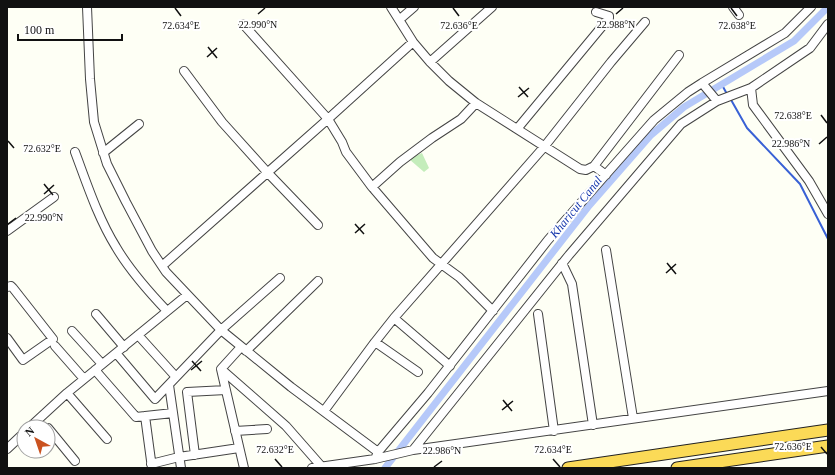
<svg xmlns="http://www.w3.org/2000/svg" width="835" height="475" viewBox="0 0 835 475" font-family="'Times New Roman',serif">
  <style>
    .green { fill: #c4edbb }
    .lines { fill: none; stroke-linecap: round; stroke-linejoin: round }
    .stream { stroke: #3961d5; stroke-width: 2 }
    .canal { stroke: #b6c9f9; stroke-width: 7 }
    .minor-casing { stroke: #444; stroke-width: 10 }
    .highway-casing { stroke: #222; stroke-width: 13 }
    .minor { stroke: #fff; stroke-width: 8 }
    .highway { stroke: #fbda57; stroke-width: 11 }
    .ticks { fill: none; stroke: #111; stroke-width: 1.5 }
    .labels { text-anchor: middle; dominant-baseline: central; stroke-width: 4; stroke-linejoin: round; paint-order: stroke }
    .water-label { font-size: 12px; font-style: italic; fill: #1133ab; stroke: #fff }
    .ticks-label { font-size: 10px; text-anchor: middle; fill: #111; stroke: #fff; stroke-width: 4; stroke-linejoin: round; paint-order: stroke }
  </style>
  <rect width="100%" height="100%" fill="#fefff5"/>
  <path class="green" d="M422,153L429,168L424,172L409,159Z"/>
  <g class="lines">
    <path class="stream" d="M722,85L727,94
      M730,98L747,128L800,184L828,239"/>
    <path class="canal" d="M385,468L588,207L651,135L684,107L794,41L828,7"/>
    <g class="minor-casing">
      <path id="minor" d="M87,7L90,79L94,122L107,164L126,202L152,251L166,272L221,330L291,387L378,452
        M391,7L413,42L430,62L449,81L476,103L580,169L586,170L594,166L606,175
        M733,7L739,15
        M399,20L414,7
        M828,24L810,48L751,88L753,105L809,181L828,214
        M413,42L328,119L342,142L346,152L372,187L400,162L432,138L461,119L476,103
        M430,62L492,7
        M184,71L222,122L267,172L318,225
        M702,83L717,101
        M517,129L609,18V16L596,12
        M75,152C87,184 98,218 116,247C130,271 148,291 167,311
        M103,153L139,124
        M594,166L679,55
        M372,187L433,258L459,277L493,311
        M7,231L54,197
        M606,250L633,418
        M562,263L572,284L593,425
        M162,266L328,119L243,24
        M7,287L11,286L13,288L53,339L23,360L7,338
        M96,314L124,347
        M538,314L554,431
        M394,318L450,366
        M72,331L102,364
        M138,335L176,377
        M375,342L418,372
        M55,346L84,379
        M241,347L221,369L244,468
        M246,351L318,281
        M116,353L155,399L221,330L280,278
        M221,369L286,426L322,467
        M95,370L136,417L173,413
        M169,385L181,468
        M67,393L107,439
        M324,411L375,342L394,318L544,147L611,62L645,22
        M145,416L152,468
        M30,427L67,393L187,295
        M48,428L75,461
        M235,431L267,429
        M7,449L24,433
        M413,450L569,255L681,124L717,101L751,88
        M195,455L187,392L226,390
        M375,459L378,452L428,393L548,240L654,120L688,92L702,83L785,33L811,7
        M151,464L179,457L239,448
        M312,468L375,459L413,450L828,391"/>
    </g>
    <g class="highway-casing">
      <path id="highway" d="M568,468L828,430
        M677,468L828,446"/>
    </g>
    <use href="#minor" class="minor"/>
    <use href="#highway" class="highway"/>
  </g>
  <path class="ticks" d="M175,8L181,16M453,8L459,16M731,8L737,16M258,14L265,8M616,14L623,8M208,47L217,58M207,57L217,48M519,87L528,97M518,97L529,88M821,115L827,123M8,141L14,148M819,144L827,137M44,184L53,195M44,194L54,185M8,224L16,218M355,224L364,234M355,233L365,224M667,263L676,274M666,273L676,264M192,361L201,371M191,370L202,361M503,400L512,411M502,410L513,401M821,447L827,454M275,459L282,467M553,459L560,467M434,467L442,461"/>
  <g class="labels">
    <g class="water-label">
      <text transform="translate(576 207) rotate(-51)">Kharicut Canal</text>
    </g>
  </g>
  <g class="ticks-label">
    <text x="258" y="28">22.990°N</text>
    <text x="616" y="28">22.988°N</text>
    <text x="181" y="29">72.634°E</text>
    <text x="459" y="29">72.636°E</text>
    <text x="737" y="29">72.638°E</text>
    <text x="793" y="119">72.638°E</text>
    <text x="791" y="147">22.986°N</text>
    <text x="42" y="152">72.632°E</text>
    <text x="44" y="221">22.990°N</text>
    <text x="793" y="450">72.636°E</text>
    <text x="275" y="453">72.632°E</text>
    <text x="553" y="453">72.634°E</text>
    <text x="442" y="454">22.986°N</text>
  </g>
  <rect width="835" height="475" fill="none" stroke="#111111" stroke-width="16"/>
  <g transform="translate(36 439) rotate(320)"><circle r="19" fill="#ffffff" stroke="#a0a0a0"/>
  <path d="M0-3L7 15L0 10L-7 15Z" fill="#ca5220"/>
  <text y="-6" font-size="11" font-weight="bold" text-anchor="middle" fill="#111111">N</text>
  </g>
  <path d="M18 34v6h104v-6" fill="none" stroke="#111111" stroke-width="2"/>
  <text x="24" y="34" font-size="12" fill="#111111" stroke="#ffffff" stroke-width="3" paint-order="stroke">100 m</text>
</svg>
